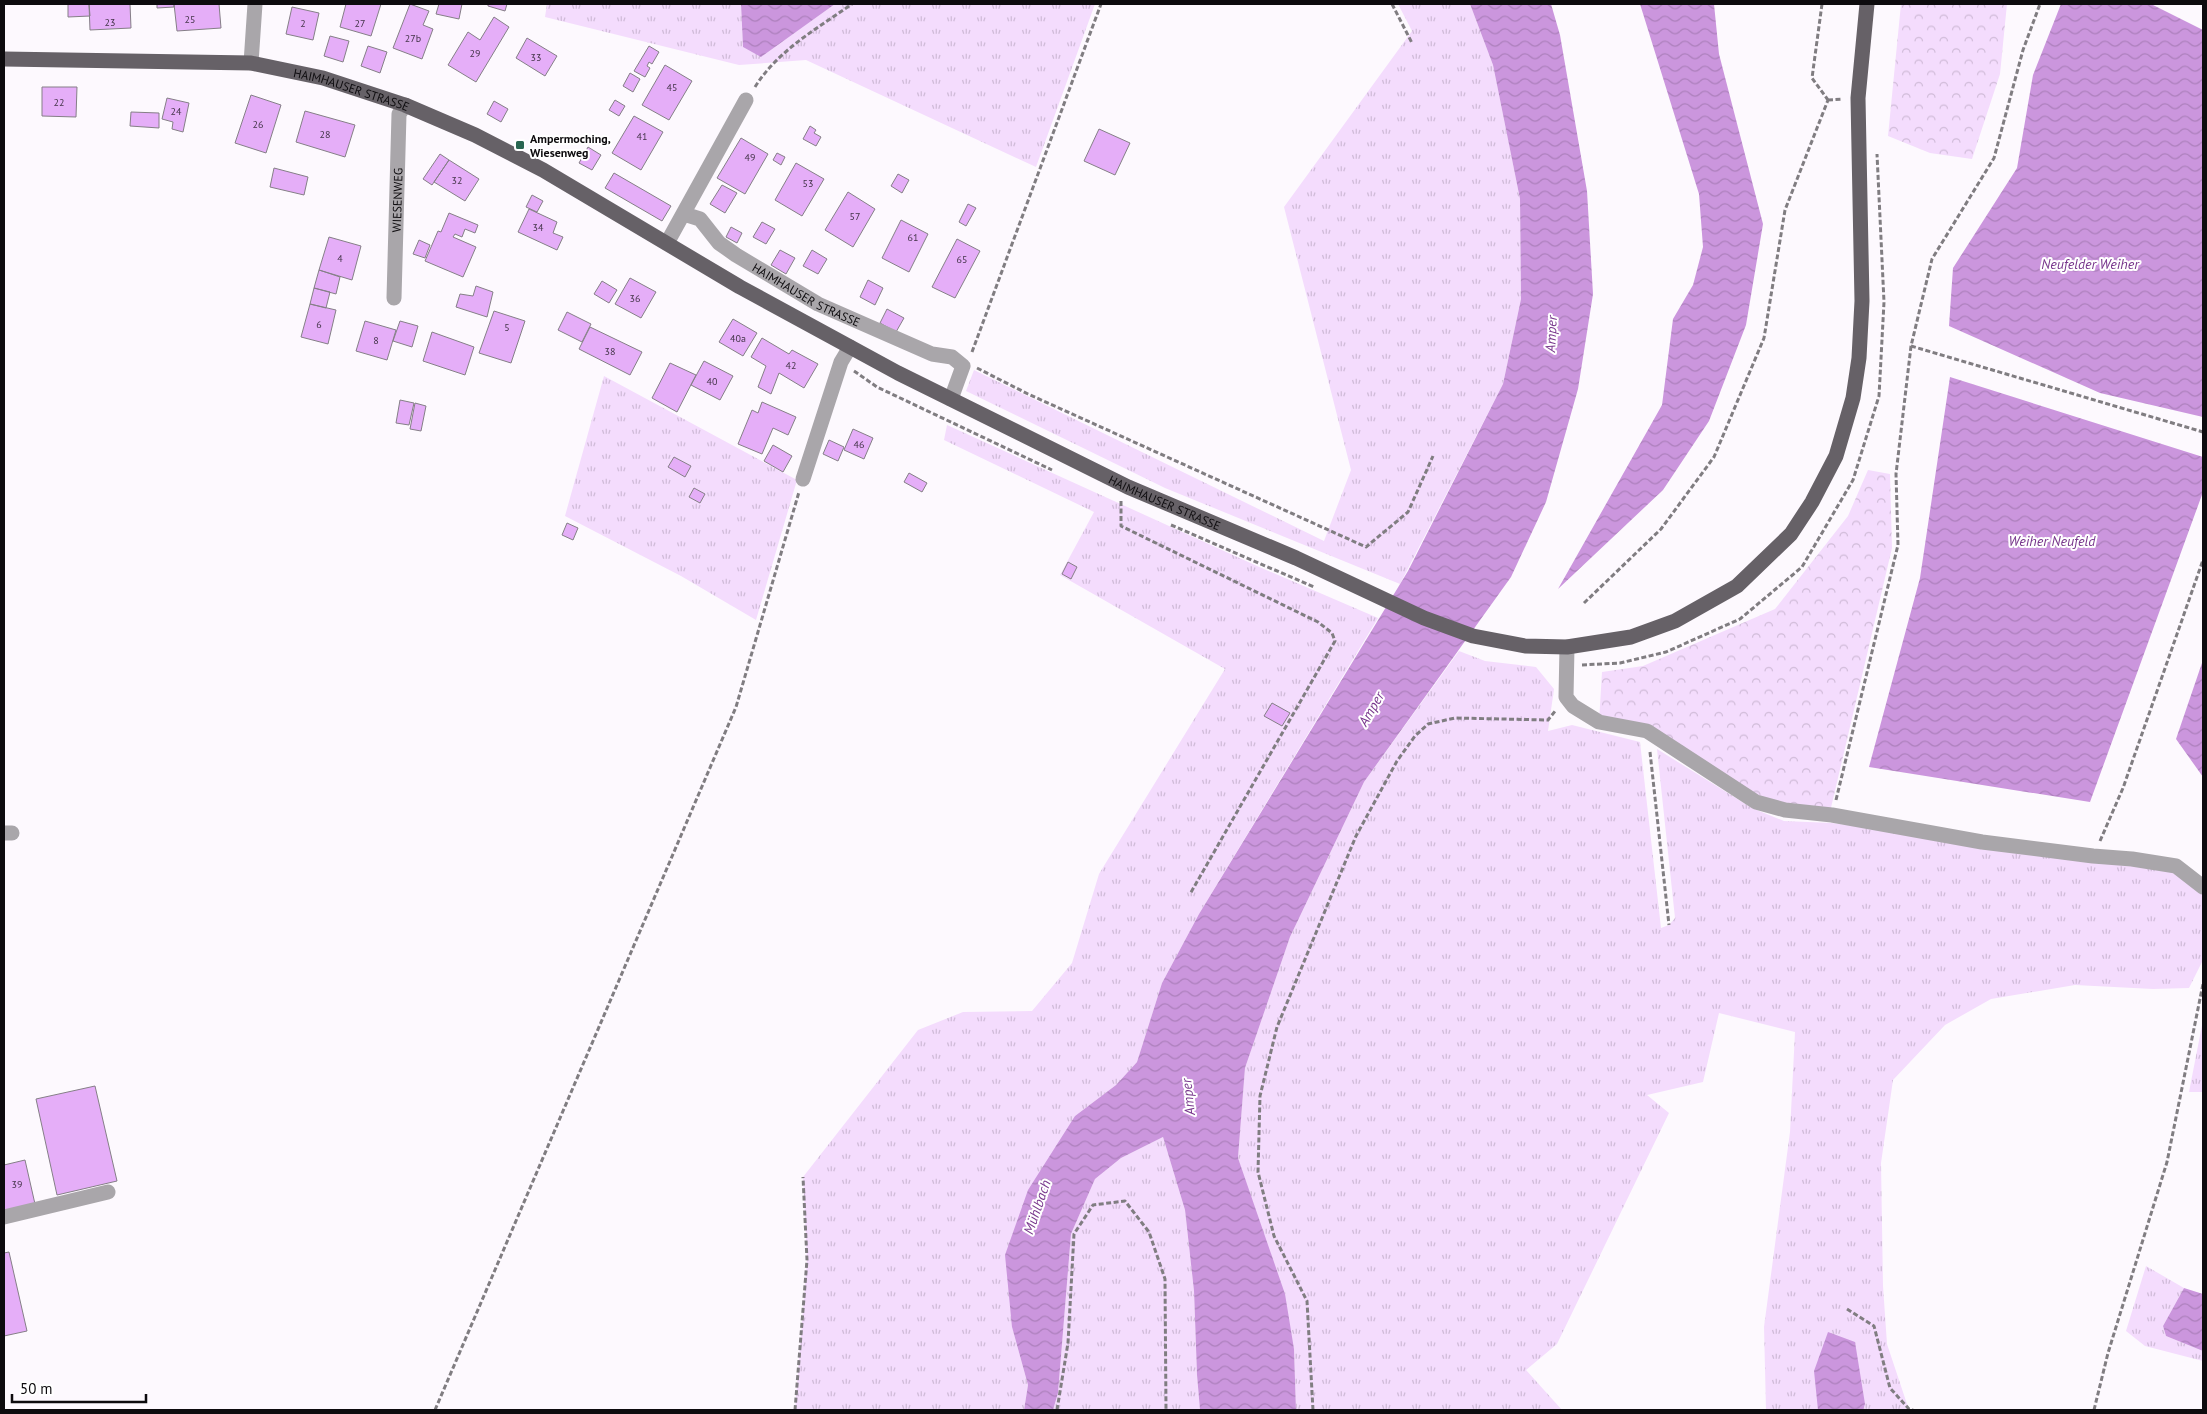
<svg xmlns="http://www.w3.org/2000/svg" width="2207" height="1414" viewBox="0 0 2207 1414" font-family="'PT Sans',sans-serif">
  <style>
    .grass { fill: url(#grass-tufts) }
    .forest { fill: url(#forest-crowns) }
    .water { fill: url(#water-waves) }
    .building { fill: #e5aef8; stroke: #857f87 }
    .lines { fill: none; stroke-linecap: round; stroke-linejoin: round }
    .path { stroke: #807d81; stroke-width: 3; stroke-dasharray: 5 2.5; stroke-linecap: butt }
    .minor { stroke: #a9a6aa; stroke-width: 15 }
    .major { stroke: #666167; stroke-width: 15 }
    .poi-dot { fill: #296651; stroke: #fff; stroke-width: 2 }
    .labels { text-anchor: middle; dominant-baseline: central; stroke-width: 4; stroke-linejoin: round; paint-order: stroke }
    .number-label { font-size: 10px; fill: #433448 }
    .street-label { font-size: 12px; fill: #0d0b0e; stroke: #fff }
    .poi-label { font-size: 12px; font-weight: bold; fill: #0d0b0e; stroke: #fff; text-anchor: start }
    .water-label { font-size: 14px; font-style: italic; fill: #78378c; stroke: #fff }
  </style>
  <defs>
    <pattern id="grass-tufts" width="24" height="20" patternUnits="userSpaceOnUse" patternTransform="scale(1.25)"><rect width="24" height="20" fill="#f4dcfd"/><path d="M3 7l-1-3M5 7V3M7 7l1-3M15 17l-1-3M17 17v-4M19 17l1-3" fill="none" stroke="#d0bbd8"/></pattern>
    <pattern id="forest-crowns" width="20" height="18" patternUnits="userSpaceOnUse" patternTransform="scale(1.25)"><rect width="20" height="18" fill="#f4dcfd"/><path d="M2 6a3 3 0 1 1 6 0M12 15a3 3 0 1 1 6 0" fill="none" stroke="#d0bbd8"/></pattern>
    <pattern id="water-waves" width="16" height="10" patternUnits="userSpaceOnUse" patternTransform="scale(1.25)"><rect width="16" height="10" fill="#cb96dd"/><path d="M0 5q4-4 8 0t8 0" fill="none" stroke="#ad80bc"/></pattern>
  </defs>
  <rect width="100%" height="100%" fill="#fdf9fe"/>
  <path class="grass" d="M547,4H741L743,47L761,56L835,4H1095L1036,167L806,60L739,65L545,17Z
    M1398,4H1470L1493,65L1520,199L1521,299L1503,384L1400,584L1165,488L966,391L974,370L1324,541L1351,470L1284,207L1412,31Z
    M604,376L797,480L756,620L681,576L565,516Z
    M947,425L1257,566L1378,618L1199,914L1162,983L1137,1062L1116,1085L1075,1116L1012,1327L1028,1385L1024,1410H795L807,1260L803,1177L918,1030L963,1012L1032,1011L1072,963L1099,874L1225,669L1060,575L1094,512L944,440Z
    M1459,651L1485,661L1536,667L1554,689L1548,731L1572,725L1640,742L1661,928L1669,925L1675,918L1657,749L1752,808L1784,821L1832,823L2136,863L2172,872L2203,895V960L2189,988L2153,989L2075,985L1991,999L1945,1025L1893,1080L1881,1163L1883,1286L1887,1344L1909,1410H1766L1764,1327L1790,1132L1795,1032L1719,1013L1703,1082L1647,1095L1669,1113L1557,1344L1526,1370L1562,1410H1296L1294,1349L1238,1158L1245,1068L1290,937L1364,782Z
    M2203,1020V1092H2189Z
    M1163,1137L1185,1210L1194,1291L1197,1375L1200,1410H1053L1058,1393L1071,1234L1095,1179L1121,1158Z
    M2146,1266L2184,1288L2163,1326L2166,1336L2203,1351V1361L2145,1346L2126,1331Z"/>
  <path class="forest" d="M1901,4H2007L2000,74L1972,159L1930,153L1888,136Z
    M1868,470L1890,474L1892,548L1830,812L1747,796L1643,724L1599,722L1602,672L1643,666L1775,609L1848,516Z"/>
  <path class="water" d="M741,4H835L761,57L743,47Z
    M1470,4H1551L1560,35L1587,191L1593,294L1578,389L1546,502L1511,577L1364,782L1290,937L1245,1068L1238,1158L1285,1294L1294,1349L1296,1410H1200L1197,1375L1194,1291L1185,1210L1163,1137L1121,1158L1095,1179L1071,1234L1058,1393L1053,1410H1024L1028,1385L1012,1327L1005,1255L1028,1190L1075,1116L1116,1085L1137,1062L1162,983L1199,914L1408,571L1503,384L1521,299L1520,199L1493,65Z
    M1640,4H1714L1719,54L1763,224L1746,325L1709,421L1663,490L1558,589L1662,405L1673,319L1693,285L1703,247L1699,194Z
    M2061,4H2151L2203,30V417L2100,393L1949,326L1953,268L2017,168L2033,75Z
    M1950,377L2203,457V492L2090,802L1869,767L1920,578Z
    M2203,660V777L2176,739Z
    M2184,1288L2203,1294V1351L2166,1336L2163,1326Z
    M1828,1332L1855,1342L1865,1404L1863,1410H1818L1814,1371Z"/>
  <path class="building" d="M68,4H89L90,16L68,17Z
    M89,4H130L131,28L90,30Z
    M157,4H174V7L157,8Z
    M174,4H219L221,28L177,31Z
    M346,4H381L371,36L340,27Z
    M410,4L429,11L423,25L433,29L422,59L393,48Z
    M439,4H462L459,19L436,14Z
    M488,4H507L505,11L488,6Z
    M292,7L319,13L313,40L286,34Z
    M494,17L509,27L476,82L448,65L468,32L480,40Z
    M330,36L349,41L343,62L324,56Z
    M527,38L557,56L545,76L516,58Z
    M368,46L387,52L380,73L361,66Z
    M649,46L659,52L652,64L649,62L647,66L650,68L645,77L634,71Z
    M665,65L692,81L669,120L642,105Z
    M630,73L640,79L633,92L623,86Z
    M42,87H77L76,117L42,116Z
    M251,95L281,105L266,153L235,143Z
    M167,98L189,103L183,132L172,129L173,122L162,119Z
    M615,100L625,106L619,116L609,110Z
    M494,101L508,109L501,122L487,114Z
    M305,111L355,125L345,157L296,142Z
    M131,112L159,113V128L130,126Z
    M634,116L663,132L641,170L612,153Z
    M810,126L816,130L814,133L821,137L816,146L803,139Z
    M1099,129L1130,143L1115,175L1084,161Z
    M741,138L768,154L745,194L717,178Z
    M588,147L601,155L592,170L579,163Z
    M777,153L785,157L781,165L773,160Z
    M440,154L449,160L432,185L423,179Z
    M449,160L479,179L465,201L434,182Z
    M796,163L824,179L802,216L775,200Z
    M274,168L308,177L304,195L270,187Z
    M614,173L671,206L662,221L605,188Z
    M898,174L909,180L902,193L891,186Z
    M722,185L737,193L725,213L710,204Z
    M848,192L875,209L853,247L825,230Z
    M532,195L543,201L537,212L526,207Z
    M968,204L976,208L966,226L959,222Z
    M529,209L557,222L553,233L563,237L557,250L518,232Z
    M449,213L478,225L475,233L465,229L462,237L455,234L453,237L476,247L463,277L425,261L438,231L441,232Z
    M901,220L928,234L909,272L882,258Z
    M762,222L775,229L766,244L753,237Z
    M731,227L742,233L737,243L726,237Z
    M329,237L361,246L352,280L319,270Z
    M957,239L980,251L955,298L932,287Z
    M419,240L430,245L425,258L413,254Z
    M780,250L795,258L786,274L771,265Z
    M812,250L827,259L818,274L803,266Z
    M319,270L340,277L336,294L314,288Z
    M630,278L656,292L641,318L615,304Z
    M868,280L883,288L875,305L860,297Z
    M602,281L617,290L609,303L594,294Z
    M476,286L493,292L487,317L456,307L460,294L473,296Z
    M314,288L330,292L326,308L310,304Z
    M310,304L336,310L328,344L301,337Z
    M887,309L904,318L896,332L880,323Z
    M494,311L525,321L511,363L479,353Z
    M567,312L591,324L582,342L558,330Z
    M733,319L757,333L743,356L719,342Z
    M365,321L396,330L387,360L356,351Z
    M400,321L418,326L412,347L393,341Z
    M590,327L642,352L630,375L579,349Z
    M432,332L474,347L465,375L423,361Z
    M762,338L789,354L792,350L818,364L804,388L779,373L771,394L758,387L766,366L751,357Z
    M704,361L733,376L720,400L691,385Z
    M670,363L696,375L677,412L652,398Z
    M400,400L414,403L409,425L396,423Z
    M762,402L796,417L788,435L773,428L762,454L738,444L752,410L758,413Z
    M415,403L426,406L421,431L410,429Z
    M853,429L873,438L864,459L844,450Z
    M829,440L844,447L838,461L823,454Z
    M773,445L792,456L783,472L764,461Z
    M674,457L691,466L685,477L668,467Z
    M909,473L927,483L922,492L904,482Z
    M694,488L705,494L700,503L689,497Z
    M567,523L578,528L573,540L562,535Z
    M1068,562L1077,567L1071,579L1062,574Z
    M1272,703L1290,713L1282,726L1264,716Z
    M95,1086L117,1181L57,1195L36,1099Z
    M25,1160L35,1204L4,1211V1165Z
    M9,1252L27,1331L4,1336V1253Z"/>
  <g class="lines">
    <path class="path" d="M1392,4L1412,43
      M1822,4L1812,78L1828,100
      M755,87C778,50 818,28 852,4
      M1828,100L1843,99
      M1911,346L2203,432
      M972,352L1101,4
      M977,368L1028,394L1366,547L1408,512L1433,456
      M854,371L877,387L1052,470
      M1121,501V526L1318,622L1332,633L1335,641L1190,894
      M1171,525L1314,587
      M1584,603L1661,529L1714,457L1764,338L1785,210L1828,100
      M1582,665L1620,663L1666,652L1740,619L1802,567L1853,480L1879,396L1884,302L1877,154
      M1650,752L1669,925
      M1836,800L1898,545L1896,474L1911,346L1932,259L1994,158L2023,50L2040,4
      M2100,841L2123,788L2203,560
      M1847,1309L1874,1326L1890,1388L1909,1409L1913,1410
      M435,1410L736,707L799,492
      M795,1410L807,1260L803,1177
      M1057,1410L1068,1343L1074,1234L1093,1205L1125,1201L1149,1232L1165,1279L1166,1410
      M1313,1410L1307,1301L1274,1236L1258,1172L1260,1096L1277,1027L1356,836L1397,761L1415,736L1428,724L1455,718L1548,720L1556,710
      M2094,1410L2108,1353L2167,1162L2203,984"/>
    <g class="minor">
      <path d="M251,63L255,4"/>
      <path id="s1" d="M684,214L700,219L719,243L736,255L818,304L932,354L952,357L963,366L951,399"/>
      <path d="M667,243L746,100"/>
      <path id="s2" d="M394,298L399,114L405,105"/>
      <path d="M803,479L841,362L850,347"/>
      <path d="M1567,647L1566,697L1573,706L1599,722L1647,731L1756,802L1785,810L1832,815L1982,842L2093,856L2132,859L2176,866L2203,887"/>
      <path d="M4,833H12"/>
      <path d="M4,1217L108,1192"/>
    </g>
    <path class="major" id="s3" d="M4,59L251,63L323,78L405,105L475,135L543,170L740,287L898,373L1128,487L1296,558L1424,618L1473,636L1525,646L1567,647L1631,637L1675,621L1737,586L1791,534L1812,502L1836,456L1853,398L1859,358L1862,301L1858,98L1867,4"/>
  </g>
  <rect class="poi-dot" x="515" y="140" width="10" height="10" rx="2.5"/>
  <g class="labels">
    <g class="number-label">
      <text x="190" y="19">25</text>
      <text x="110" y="22">23</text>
      <text x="303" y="23">2</text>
      <text x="360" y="23">27</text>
      <text x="413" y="38">27b</text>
      <text x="475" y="53">29</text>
      <text x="536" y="57">33</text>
      <text x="672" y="87">45</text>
      <text x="59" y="102">22</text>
      <text x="176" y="111">24</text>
      <text x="258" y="124">26</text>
      <text x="325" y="134">28</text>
      <text x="642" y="136">41</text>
      <text x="750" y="157">49</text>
      <text x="457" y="180">32</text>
      <text x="808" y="183">53</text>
      <text x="855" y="216">57</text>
      <text x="538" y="227">34</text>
      <text x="913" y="237">61</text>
      <text x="340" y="258">4</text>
      <text x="962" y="259">65</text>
      <text x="635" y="298">36</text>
      <text x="319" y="324">6</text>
      <text x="507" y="327">5</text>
      <text x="738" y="338">40a</text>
      <text x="376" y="340">8</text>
      <text x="610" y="351">38</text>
      <text x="791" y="365">42</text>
      <text x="712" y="381">40</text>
      <text x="859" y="444">46</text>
      <text x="17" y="1184">39</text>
    </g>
    <g class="street-label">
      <text stroke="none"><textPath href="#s3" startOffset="351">HAIMHAUSER STRASSE</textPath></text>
      <text stroke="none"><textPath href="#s2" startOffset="98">WIESENWEG</textPath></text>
      <text stroke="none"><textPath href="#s1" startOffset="149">HAIMHAUSER STRASSE</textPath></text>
      <text stroke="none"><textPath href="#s3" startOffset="1265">HAIMHAUSER STRASSE</textPath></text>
    </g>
    <g class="poi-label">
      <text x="530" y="138">Ampermoching,<tspan x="530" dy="14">Wiesenweg</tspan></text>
    </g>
    <g class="water-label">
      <text x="2090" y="264">Neufelder Weiher</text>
      <text transform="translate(1551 334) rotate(-87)">Amper</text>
      <text x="2052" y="541">Weiher Neufeld</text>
      <text transform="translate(1371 709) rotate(-60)">Amper</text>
      <text transform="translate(1188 1097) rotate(-96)">Amper</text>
      <text transform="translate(1037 1207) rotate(-71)">Mühlbach</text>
    </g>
  </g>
  <rect width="2207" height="1414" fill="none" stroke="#0d0b0e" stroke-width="10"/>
  <path d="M12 1394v8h134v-8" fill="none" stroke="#0d0b0e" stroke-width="2.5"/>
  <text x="20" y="1394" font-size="15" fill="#0d0b0e" stroke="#ffffff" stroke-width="4" paint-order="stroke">50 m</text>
</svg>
